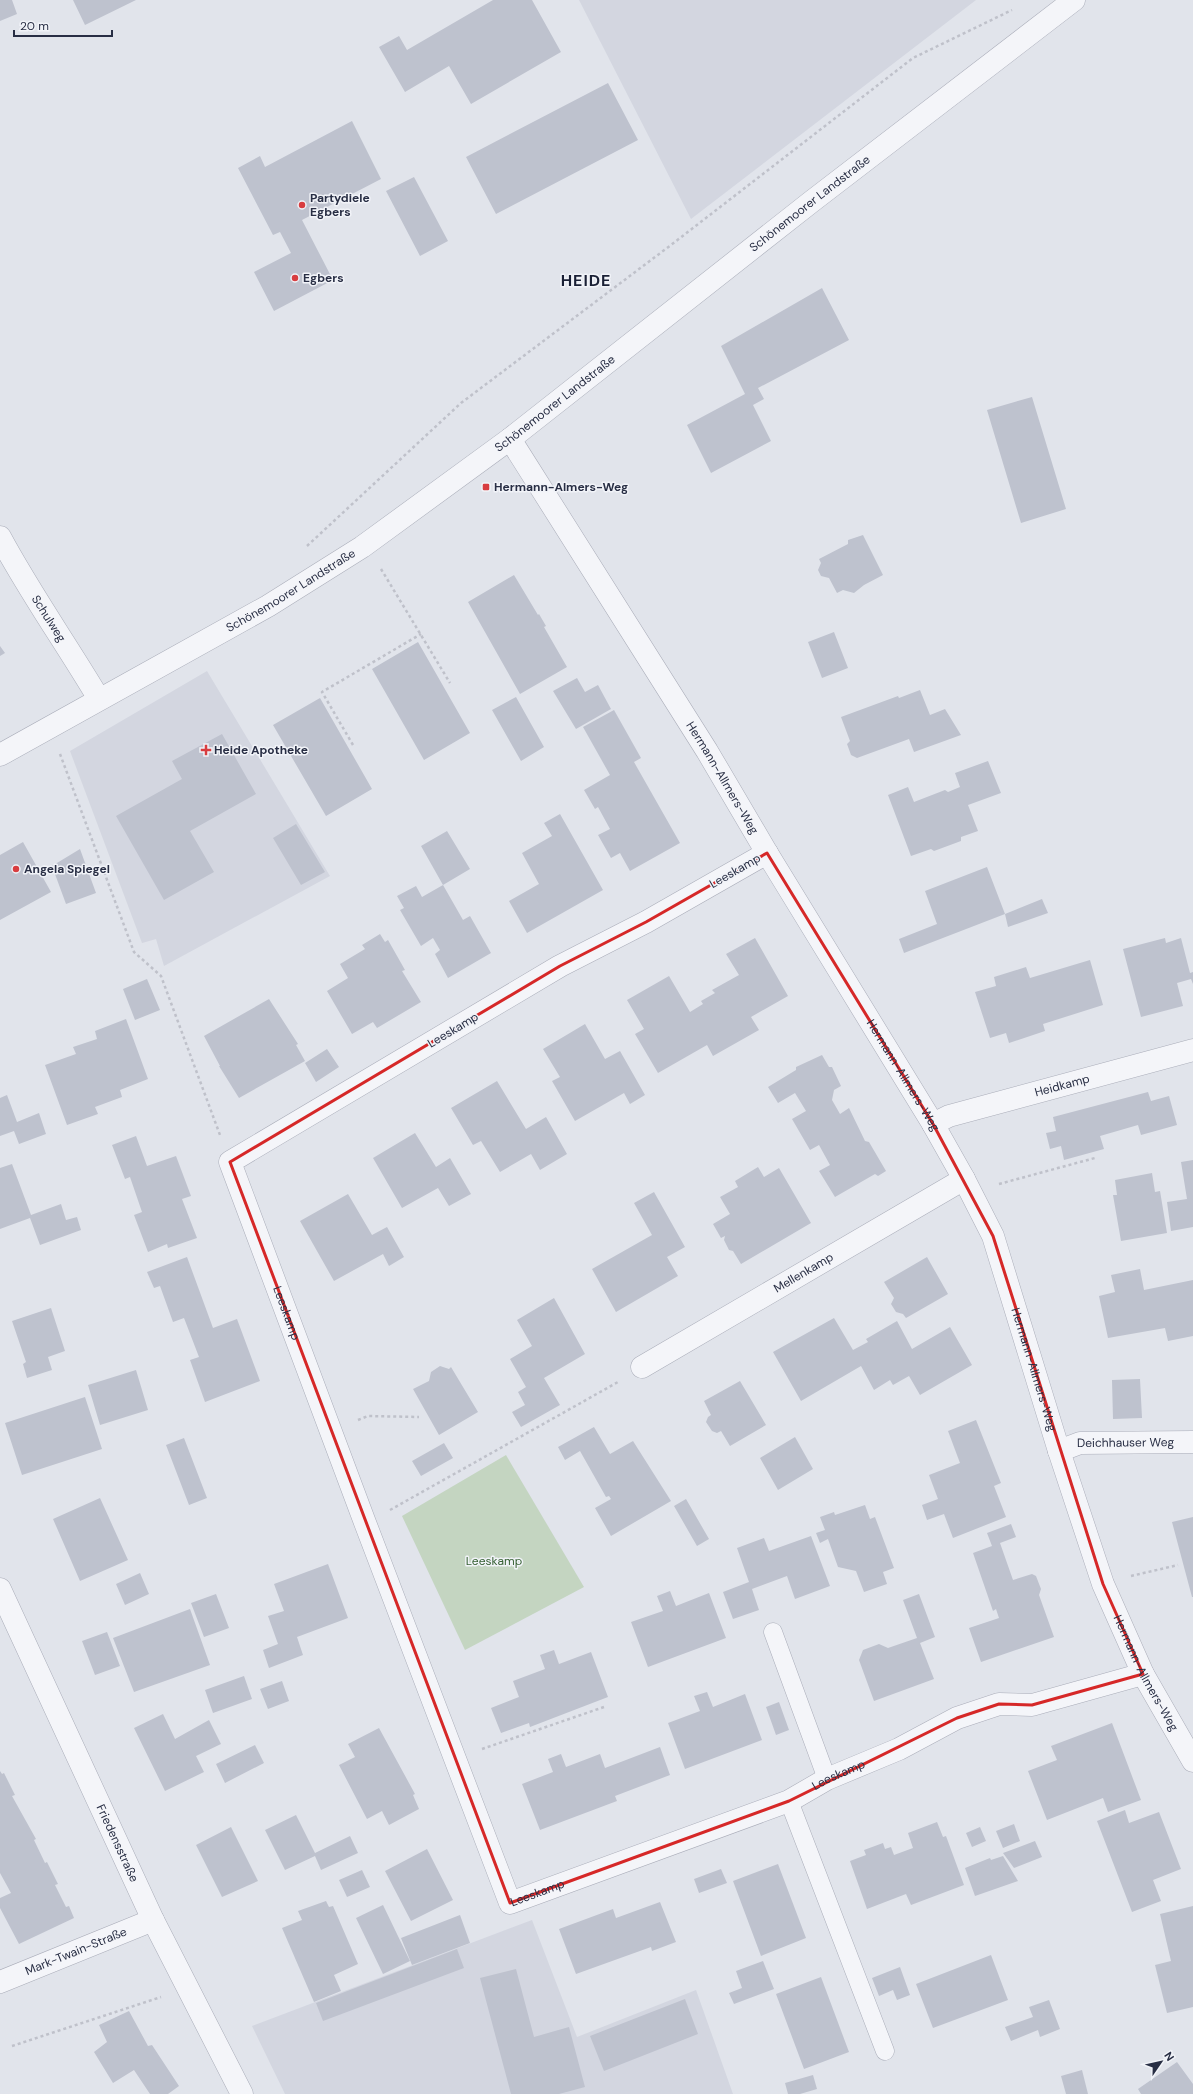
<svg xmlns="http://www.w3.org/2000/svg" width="1193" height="2094" viewBox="0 0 1193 2094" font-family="'DM Sans',sans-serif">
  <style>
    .built { fill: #d3d6e0 }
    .green { fill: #c4d5c1 }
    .building { fill: #bec2ce }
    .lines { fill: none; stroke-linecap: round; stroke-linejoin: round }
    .service-casing { stroke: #aaadb9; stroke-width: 19 }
    .minor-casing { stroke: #aaadb9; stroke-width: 23 }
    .tertiary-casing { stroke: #aaadb9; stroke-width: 23 }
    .path { stroke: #bfc1ca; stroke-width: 2.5; stroke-dasharray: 3 3; stroke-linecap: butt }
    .service { stroke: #f4f5f9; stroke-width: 18 }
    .minor { stroke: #f4f5f9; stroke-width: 22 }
    .tertiary { stroke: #f4f5f9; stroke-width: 22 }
    .marked { fill: none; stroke: #d62828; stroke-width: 3; stroke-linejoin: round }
    .poi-dot { fill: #d83d40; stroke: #f1f3f8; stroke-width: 1.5 }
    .labels { text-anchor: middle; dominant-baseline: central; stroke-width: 3; stroke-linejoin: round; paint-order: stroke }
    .poi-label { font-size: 12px; font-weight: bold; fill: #282e44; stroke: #f1f3f8; text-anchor: start }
    .street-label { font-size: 12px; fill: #282e44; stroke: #f1f3f8 }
    .park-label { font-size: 12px; fill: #376134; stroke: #f1f3f8 }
    .district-label { font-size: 16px; font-weight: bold; letter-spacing: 1px; fill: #1a2035; stroke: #f1f3f8 }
  </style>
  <rect width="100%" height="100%" fill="#e1e4eb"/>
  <path class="built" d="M579,0H976L691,219Z
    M207,671L330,876L164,966L156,939L142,943L70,751Z
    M532,1920L577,2037L696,1990L733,2094H285L252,2026Z"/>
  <path class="green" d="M506,1455L584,1587L465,1650L402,1516Z"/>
  <path class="building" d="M0,0H12L17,14L0,21Z
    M73,0H136L85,25Z
    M493,0H532L561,52L471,104L449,66L405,92L379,47L399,36L407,50Z
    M608,83L638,140L496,214L466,157Z
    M352,121L381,179L302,220L333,280L274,311L254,272L291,253L280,232L273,235L238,168L260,156L265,167Z
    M414,177L448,241L420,256L386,191Z
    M822,288L849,340L758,388L764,399L753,405L771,441L711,473L687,425L745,394L721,346Z
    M1032,397L1066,509L1021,523L987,410Z
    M863,535L883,575L864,585L854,593L843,590L837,593L829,578L821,576L818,570L821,563L819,559L848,544V540Z
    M514,575L538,615L539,614L546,626L544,627L567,667L520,694L468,602Z
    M834,632L848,668L822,678L808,642Z
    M418,642L470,733L424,760L372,669Z
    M0,646L5,653L0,656Z
    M577,678L585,692L598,685L611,709L576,729L553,691Z
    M920,690L930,715L945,709L961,735L914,752L909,739L857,758L851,755L847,744L850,741L841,717L898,696L899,698Z
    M516,697L544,747L521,761L492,710Z
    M320,698L372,789L326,816L273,725Z
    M614,710L641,758L634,762L680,843L630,871L620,853L611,858L598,835L610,829L598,807L595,809L584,790L610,775L583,727Z
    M222,734L256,794L190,831L214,872L164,900L116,816L182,779L172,761Z
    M988,761L1001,793L968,805L978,831L961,837V841L934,851L931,849L911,856L888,795L908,787L914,802L945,790L948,792L960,787L955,773Z
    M560,814L603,890L527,933L509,901L539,884L522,853L552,836L544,823Z
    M296,824L325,872L301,885L273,838Z
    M447,831L470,869L443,885L421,846Z
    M23,842L51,892L0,920V855Z
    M80,849L96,893L66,904L52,866Z
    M987,867L1005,914L904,953L899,939L937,924L925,891Z
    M443,885L463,920L470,916L491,953L448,978L435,954L440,950L433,938L421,946L400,910L404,908L397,896L416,886L422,897Z
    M1042,899L1048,913L1008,927L1005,914Z
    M380,934L385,942L388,940L405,970L402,971L421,1002L377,1028L373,1022L352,1034L327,991L348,978L340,964L365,949L362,945Z
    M755,938L788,996L751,1017L759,1030L713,1056L707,1045L658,1073L635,1034L644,1029L627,1000L669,976L690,1012L703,1004L701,1001L715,993L712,990L739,975L726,954Z
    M1165,938L1166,943L1181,938L1190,973L1193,972V984L1191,979L1177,983L1183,1006L1141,1017L1123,949Z
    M1090,960L1103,1005L1043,1024L1045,1031L1009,1043L1006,1033L990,1038L975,992L996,986L994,977L1026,967L1030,978Z
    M147,979L160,1010L135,1020L123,989Z
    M269,999L298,1044L296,1045L305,1061L239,1098L219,1066H220L204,1036Z
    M126,1019L148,1079L120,1090L122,1097L95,1107L98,1114L67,1125L45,1065L76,1054L73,1047L97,1039L95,1031Z
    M585,1024L605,1059L620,1051L645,1095L630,1104L624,1093L575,1121L552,1081L560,1077L543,1049Z
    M327,1049L339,1067L316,1082L305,1063Z
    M822,1055L829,1067H832L841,1086L834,1090L832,1100L840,1114L849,1108L865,1141L869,1142L886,1171L878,1176L875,1174L835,1197L819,1171L830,1165L819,1145L810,1150L792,1119L806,1111L795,1093L778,1103L768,1087L796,1070V1067Z
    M497,1081L526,1129L546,1117L567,1154L540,1170L531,1154L500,1172L481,1141L473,1145L451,1108Z
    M1148,1092L1151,1101L1169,1096L1177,1125L1141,1135L1138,1125L1100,1136L1104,1149L1064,1160L1061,1146L1050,1149L1046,1133L1056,1131L1053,1117Z
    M7,1095L17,1122L39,1113L46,1134L19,1144L14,1131L0,1136V1098Z
    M415,1133L436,1167L450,1158L471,1194L449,1206L438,1188L402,1208L373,1158Z
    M136,1136L147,1166L176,1156L191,1196L182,1199L197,1238L168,1248L167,1244L148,1252L134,1215L142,1212L130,1177L125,1179L112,1145Z
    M1193,1160V1227L1171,1231L1167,1202L1187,1199L1181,1162Z
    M12,1164L31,1215L61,1204L66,1220L77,1217L81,1230L40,1245L30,1218L0,1229V1168Z
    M758,1167L764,1177L779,1168L811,1223L741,1264L733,1251L729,1250L724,1240L725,1236L721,1238L713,1224L730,1214L720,1197L738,1187L735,1181Z
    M1152,1173L1155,1192L1160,1191L1167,1233L1121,1241L1113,1195H1117L1115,1180Z
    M654,1192L685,1247L667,1257L678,1276L616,1312L592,1269L652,1235L634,1203Z
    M348,1194L372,1235L387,1227L404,1257L389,1266L383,1254L334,1281L300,1221Z
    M187,1257L213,1328L237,1319L260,1381L205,1402L190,1360L199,1357L184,1318L173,1322L160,1286L154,1288L147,1272Z
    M927,1257L948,1294L906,1318L903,1314L896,1312L891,1304L894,1298L884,1282Z
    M1140,1269L1144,1290L1193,1280V1336L1168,1341L1165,1328L1108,1338L1099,1296L1115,1292L1111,1275Z
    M554,1298L585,1354L544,1378L560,1405L521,1427L512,1412L525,1405L518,1392L526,1387L510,1359L532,1346L517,1320Z
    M51,1308L65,1351L48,1357L52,1370L27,1378L23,1364L26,1362L12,1321Z
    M834,1318L853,1350L868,1342L866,1339L897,1321L912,1349L950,1327L972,1365L920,1395L909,1376L893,1385L890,1380L874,1390L861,1366L801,1401L773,1352Z
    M440,1366L449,1369L451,1367L478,1412L439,1435L413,1389L429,1381L431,1372Z
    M136,1370L148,1410L100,1425L88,1385Z
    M1140,1379L1142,1418L1113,1419L1112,1380Z
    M740,1381L766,1425L730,1446L721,1431L717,1433L712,1431L706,1422L708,1417L711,1415L704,1401Z
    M85,1397L102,1449L22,1475L5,1423Z
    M976,1420L1001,1483L994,1486L1006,1517L953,1538L944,1514L927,1520L922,1505L938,1499L929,1475L960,1463L948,1431Z
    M594,1427L610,1454L633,1441L671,1501L611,1536L595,1508L611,1499L609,1496L606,1497L580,1451L565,1460L558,1447Z
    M795,1437L813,1469L778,1490L760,1458Z
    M184,1438L207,1498L189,1505L166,1445Z
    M444,1443L453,1458L421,1476L412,1461Z
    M100,1498L128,1560L80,1581L53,1519Z
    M686,1499L709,1539L697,1546L674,1506Z
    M865,1505L870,1519L875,1517L894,1568L883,1572L887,1584L864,1592L856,1571L838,1567L828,1539L820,1543L816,1533L825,1530L820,1517L834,1512L835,1515Z
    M1193,1517V1597H1192L1172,1522Z
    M1011,1524L1016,1537L1000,1543L1013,1580L1032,1574L1036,1576L1041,1589L1039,1595L1054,1637L981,1662L969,1628L999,1618L996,1609L993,1611L973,1553L992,1546L987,1533Z
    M811,1536L830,1586L795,1599L787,1576L752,1589L759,1610L733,1619L723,1592L749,1582L737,1548L764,1538L769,1551Z
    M328,1564L348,1618L297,1637L303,1655L269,1668L263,1650L278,1644L268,1616L284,1611L274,1584Z
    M140,1573L149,1594L125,1605L116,1584Z
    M670,1591L676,1606L709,1593L726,1638L648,1667L631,1622L663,1611L657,1596Z
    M216,1594L229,1628L204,1637L191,1603Z
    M919,1594L935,1637L920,1643L934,1679L874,1701L859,1660L863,1650L879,1644L888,1648L917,1638L903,1600Z
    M190,1609L210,1665L134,1692L113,1638Z
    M107,1632L120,1666L95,1675L82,1641Z
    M554,1650L559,1664L591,1652L608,1697L530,1727L529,1723L501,1733L491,1708L519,1697L513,1681L545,1669L540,1655Z
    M244,1676L252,1699L213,1713L205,1690Z
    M282,1681L289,1701L268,1709L260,1689Z
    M707,1692L713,1707L745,1694L762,1740L685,1769L668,1723L700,1711L694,1696Z
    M779,1702L789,1730L776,1735L766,1707Z
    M163,1714L175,1739L209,1720L221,1744L196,1756L204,1772L165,1791L134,1728Z
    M1112,1723L1141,1800L1108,1812L1103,1798L1047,1820L1028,1771L1057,1760L1051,1746Z
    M379,1728L415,1794L413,1795L419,1809L389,1825L382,1811L367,1819L339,1765L355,1757L348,1744Z
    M255,1745L264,1763L225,1783L216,1764Z
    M660,1747L670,1775L615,1796L617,1801L540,1830L522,1784L553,1772L548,1759L561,1754L566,1767L600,1754L605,1768Z
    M0,1771L2,1774L4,1773L15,1795L12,1796L36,1839L34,1840L45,1863L47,1862L58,1884L55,1885L66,1907L69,1906L74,1918L19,1944L0,1908V1898L11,1893L0,1873Z
    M1125,1810L1129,1823L1159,1812L1181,1869L1153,1880L1161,1901L1132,1912L1097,1821Z
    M296,1815L315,1853L350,1836L358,1853L321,1870L315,1856L285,1870L265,1830Z
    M937,1822L943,1837L946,1836L964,1885L911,1905L906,1894L867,1909L850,1861L866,1855L864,1850L883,1843L885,1849L891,1847L894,1855L913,1848L908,1833Z
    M1014,1824L1020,1841L1003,1848L996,1831Z
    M231,1827L258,1881L222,1897L196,1845Z
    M980,1827L986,1841L972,1847L966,1833Z
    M1035,1841L1042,1857L1014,1868L1003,1853Z
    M427,1849L453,1900L411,1921L385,1871Z
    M1003,1856L1018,1881L975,1896L965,1868L990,1858L991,1860Z
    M778,1864L806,1938L761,1956L733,1881Z
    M721,1869L727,1883L699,1893L694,1879Z
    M362,1870L370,1887L347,1897L339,1880Z
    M326,1901L329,1907L333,1906L358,1964L334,1975L341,1991L314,2002L282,1928L302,1920L298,1911Z
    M660,1902L676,1942L652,1951L651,1947L576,1974L559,1929L613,1909L616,1918Z
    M383,1905L410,1961L383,1974L356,1918Z
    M1193,1906V2007L1167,2013L1155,1965L1171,1961L1160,1914Z
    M460,1915L470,1943L412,1965L401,1938Z
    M457,1949L464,1968L323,2021L316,2003Z
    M991,1955L1008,2000L933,2028L916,1984Z
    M763,1961L774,1989L734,2004L729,1993L742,1988L736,1971Z
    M900,1967L910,1995L897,2000L893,1990L879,1996L872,1978Z
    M516,1969L534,2037L569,2027L585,2087L559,2094H511L480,1978Z
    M821,1977L849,2052L804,2069L776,1994Z
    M685,1999L698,2034L604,2071L590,2036Z
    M1049,2000L1060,2029L1040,2037L1038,2030L1011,2041L1005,2027L1033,2017L1029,2007Z
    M129,2011L148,2046L152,2045L179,2086L168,2094H150L134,2070L113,2083L94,2052L107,2042L99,2025Z
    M1177,2062L1193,2084V2094H1141L1138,2089Z
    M1082,2070L1088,2094H1066L1061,2076Z
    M813,2075L817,2089L800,2094H788L785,2083Z"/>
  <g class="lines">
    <g class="service-casing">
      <path id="service" d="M773,1632L827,1779
        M789,1801L885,2051"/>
    </g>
    <g class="minor-casing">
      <g id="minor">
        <path id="s1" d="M510,439L707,751L767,853L933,1124L964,1179L993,1236L1059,1451L1103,1584L1143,1674L1193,1761"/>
        <path id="s2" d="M0,537C30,593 67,645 99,699"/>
        <path id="s3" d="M767,853L646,922L560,966L230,1162L364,1520L510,1903L789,1801L827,1779L899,1749L957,1718L999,1704L1032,1705L1143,1674"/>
        <path id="s4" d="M933,1124L949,1116L1193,1050"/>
        <path id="s5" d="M642,1367L964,1179"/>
        <path id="s6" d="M1059,1451L1080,1443L1193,1442"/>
        <path id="s7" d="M0,1589L153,1920L242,2094"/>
        <path id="s8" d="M0,1982L153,1920"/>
      </g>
    </g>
    <g class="tertiary-casing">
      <g id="tertiary">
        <path id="s9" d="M0,755L268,606L362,547L510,439L811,202L1074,0"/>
      </g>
    </g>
    <path class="path" d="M307,546L461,403L671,245L913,58L1012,10
      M381,569L450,683
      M353,745L322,692L421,634
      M60,754L134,952L161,976L220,1135
      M999,1184L1095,1158
      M358,1420L368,1416L419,1417
      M390,1510L618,1382
      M1131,1576L1178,1565
      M482,1749L604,1707
      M12,2046L161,1997"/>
    <use href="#service" class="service"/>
    <use href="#minor" class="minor"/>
    <use href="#tertiary" class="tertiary"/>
  </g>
  <path class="marked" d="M767,853L933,1124L993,1236L1103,1584L1143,1674L1032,1705L999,1704L957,1718L789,1801L510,1903L230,1162L560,966L646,922Z"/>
  <g class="poi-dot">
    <circle cx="302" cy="205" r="4"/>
    <circle cx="295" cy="278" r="4"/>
    <rect x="482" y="483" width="8" height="8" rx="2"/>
    <path d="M204 744h4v4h4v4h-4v4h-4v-4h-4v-4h4z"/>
    <circle cx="16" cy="869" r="4"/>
  </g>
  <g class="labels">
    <g class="poi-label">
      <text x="310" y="198">Partydiele<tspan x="310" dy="14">Egbers</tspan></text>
      <text x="303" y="278">Egbers</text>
      <text x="494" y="487">Hermann-Almers-Weg</text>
      <text x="214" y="750">Heide Apotheke</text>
      <text x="24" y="869">Angela Spiegel</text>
    </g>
    <g class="street-label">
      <text stroke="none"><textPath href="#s9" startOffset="982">Schönemoorer Landstraße</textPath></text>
      <text stroke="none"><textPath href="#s9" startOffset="658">Schönemoorer Landstraße</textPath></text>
      <text stroke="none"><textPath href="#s9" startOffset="334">Schönemoorer Landstraße</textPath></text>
      <text stroke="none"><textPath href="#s2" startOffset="95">Schulweg</textPath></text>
      <text stroke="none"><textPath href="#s1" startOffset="400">Hermann-Allmers-Weg</textPath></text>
      <text transform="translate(735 871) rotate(-30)">Leeskamp</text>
      <text transform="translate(453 1030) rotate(-31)">Leeskamp</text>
      <text stroke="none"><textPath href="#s1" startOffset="748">Hermann-Allmers-Weg</textPath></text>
      <text stroke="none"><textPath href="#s4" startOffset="135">Heidkamp</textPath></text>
      <text stroke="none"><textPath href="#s5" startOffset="187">Mellenkamp</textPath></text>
      <text stroke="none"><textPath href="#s3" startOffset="781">Leeskamp</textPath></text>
      <text stroke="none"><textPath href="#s1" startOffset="1072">Hermann-Allmers-Weg</textPath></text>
      <text stroke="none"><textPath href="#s6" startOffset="68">Deichhauser Weg</textPath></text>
      <text stroke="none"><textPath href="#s1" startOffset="1396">Hermann-Allmers-Weg</textPath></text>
      <text stroke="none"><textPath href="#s3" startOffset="1765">Leeskamp</textPath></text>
      <text stroke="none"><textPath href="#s7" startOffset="280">Friedensstraße</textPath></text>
      <text stroke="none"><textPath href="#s3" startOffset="1441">Leeskamp</textPath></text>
      <text stroke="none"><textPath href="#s8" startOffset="82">Mark-Twain-Straße</textPath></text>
    </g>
    <g class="park-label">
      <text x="494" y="1561">Leeskamp</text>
    </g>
    <g class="district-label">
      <text x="586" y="280">HEIDE</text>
    </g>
  </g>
  <g transform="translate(1161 2062) rotate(56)" stroke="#f1f3f8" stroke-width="3" paint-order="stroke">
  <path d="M0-3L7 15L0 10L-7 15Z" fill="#282e44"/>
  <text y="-6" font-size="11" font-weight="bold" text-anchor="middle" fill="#282e44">N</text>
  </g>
  <path d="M14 30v6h98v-6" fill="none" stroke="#282e44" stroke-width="2"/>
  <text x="20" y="30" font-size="12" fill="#282e44" stroke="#f1f3f8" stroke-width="3" paint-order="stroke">20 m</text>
</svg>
